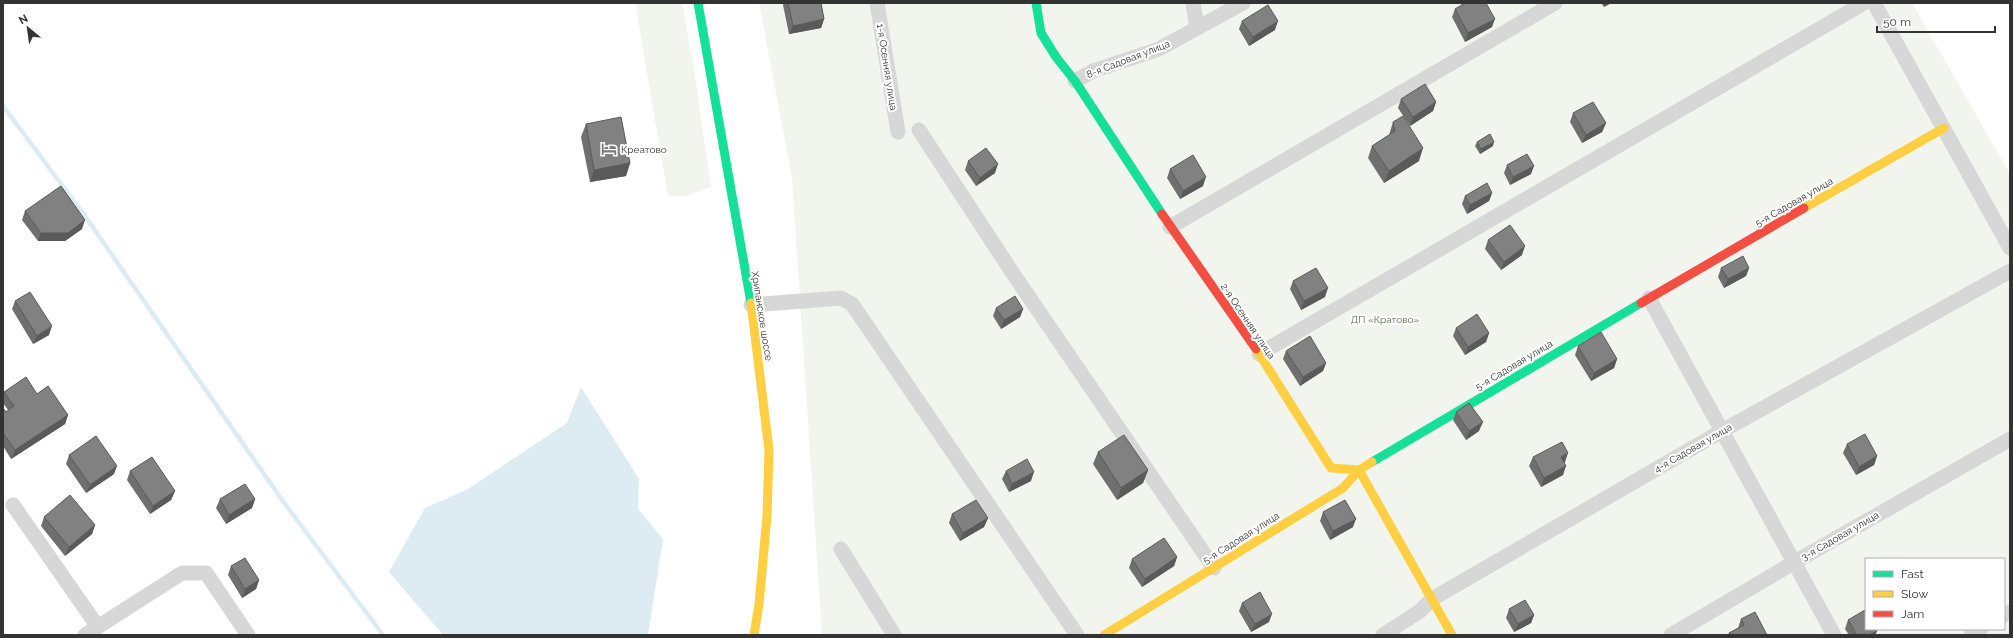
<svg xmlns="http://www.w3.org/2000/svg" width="2013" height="638" viewBox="0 0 2013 638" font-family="Raleway,sans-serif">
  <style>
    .green { fill: #f1f5ed; fill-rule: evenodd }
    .water { fill: #ddebf3 }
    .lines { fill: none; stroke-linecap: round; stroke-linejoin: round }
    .stream { stroke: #ddebf3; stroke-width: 4.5 }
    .street { stroke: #d7d7d7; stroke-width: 15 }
    .fast { stroke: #16e098; stroke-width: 9 }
    .slow { stroke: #ffcf43; stroke-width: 9 }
    .jam { stroke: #f24e42; stroke-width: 9 }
    .wall { fill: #6f6f6f }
    .shaded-wall { fill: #5a5a5a }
    .building { fill: #818181; stroke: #5a5a5a }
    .labels { text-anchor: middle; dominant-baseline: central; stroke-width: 4; stroke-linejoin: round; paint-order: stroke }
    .street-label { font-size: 10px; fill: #333; stroke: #fff }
    .poi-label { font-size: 10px; fill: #333; stroke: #fff; text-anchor: start }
    .park-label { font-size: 10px; fill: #56703f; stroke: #fff }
  </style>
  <rect width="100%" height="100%" fill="#fff"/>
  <path class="green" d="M635,3H682L694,69L711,187L687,196H668Z
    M759,3H1912L2010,174V635H822L792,178ZM1866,559H2004V629H1866Z"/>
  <path class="water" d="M581,387L639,479L638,509L663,539L648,635H443L389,572L425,508L468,489L567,423Z"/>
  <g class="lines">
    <path class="stream" d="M3,106L85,216L282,500L383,635"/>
    <path class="street" d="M877,3L898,132
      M1193,3L1197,28
      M1874,3L2010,248
      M1075,81L1093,71L1159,49L1243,3
      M919,130L1012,272L1214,568
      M1170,227L1555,3
      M1649,298L1834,635
      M751,305L841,298L852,304L1077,635
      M1259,354L1864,3
      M13,505L98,627
      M841,549L894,635
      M2004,615L2010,612
      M85,635L182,573H206L248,635
      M1383,635L1420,611L1432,599L1722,431L2010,271
      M1671,635L1795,562L2010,439
      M1971,635L1981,629"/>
    <path class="fast" d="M698,3L751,303
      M1036,3L1041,33L1056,57L1075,81L1162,214
      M1372,462L1641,303"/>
    <path class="slow" d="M1804,208L1944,128
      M751,303L769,450L767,516L759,604L754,635
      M1256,349L1331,468L1359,470L1452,635
      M1104,635L1343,488L1359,470L1372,462"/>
    <path class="jam" d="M1162,214L1256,349
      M1641,303L1804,208"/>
  </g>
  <path class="wall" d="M784,3H821L824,19L821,28L789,34L783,5Z
    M1601,3H1611L1604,7Z
    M1455,9L1492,27L1465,42L1452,17Z
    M1242,21L1275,30L1249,46L1239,29Z
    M1401,99L1436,102L1433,111L1410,126L1398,108Z
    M1573,113L1606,123L1602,132L1582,143L1570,122Z
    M1393,122L1419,161L1384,183L1368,158L1372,146L1389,135Z
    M586,124L630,163L626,176L590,182L581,137Z
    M1477,142L1493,146L1480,154L1475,146Z
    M968,161L995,173L976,186L965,170Z
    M1507,165L1531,174L1510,185L1504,173Z
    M1170,169L1203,186L1180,199L1167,178Z
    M1492,193L1489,201L1467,214L1462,204L1465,196Z
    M25,211L82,229L65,241H38L22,220Z
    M1488,240L1522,255L1501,270L1485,249Z
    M1721,268H1749L1746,276L1724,288L1718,277Z
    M1293,281L1325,297L1301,310L1290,289Z
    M15,301L49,335L33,344L12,309Z
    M996,308L1023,309L1020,317L1001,329L993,316Z
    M1456,328L1489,333L1486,342L1465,355L1453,336Z
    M1578,346L1617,359L1614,368L1591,381L1575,355Z
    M1286,351L1326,363L1323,371L1300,386L1283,359Z
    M4,392L37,394L68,415L65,424L11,459L3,446V408L6,412L8,410L3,403V395Z
    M1456,412L1479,431L1466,440L1453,420Z
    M1847,444L1877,456L1874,465L1856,475L1843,453Z
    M1098,452L1148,470L1143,483L1117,500L1093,464Z
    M69,455L114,474L86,493L66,464Z
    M1533,457L1565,462L1564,463L1563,475L1541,487L1529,466Z
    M130,471L175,491L171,500L150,514L127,480Z
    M1006,471L1031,481L1009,492L1002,479Z
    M220,499H255L252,508L226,524L216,508Z
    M1323,512L1353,527L1330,540L1320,521Z
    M952,514L988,518L984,527L960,541L949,523Z
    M44,517L95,525L92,534L65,556L41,526Z
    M1177,557L1174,566L1142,587L1129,568L1132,559Z
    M231,566L259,580L256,589L242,598L228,575Z
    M1242,603L1269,622L1251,632L1239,611Z
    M1509,609L1534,615L1531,623L1514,632L1506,618Z
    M1741,619L1767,635H1728L1729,633L1738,628Z
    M1848,620L1877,631L1875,635H1849L1845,629Z"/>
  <path class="shaded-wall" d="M1605,3H1611L1604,7Z
    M824,19L821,28L789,34L793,26Z
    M1495,19L1492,27L1465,42L1468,33Z
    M1278,21L1275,30L1249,46L1253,37Z
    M1436,102L1433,111L1410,126L1413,117Z
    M1606,123L1602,132L1582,143L1586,135Z
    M1494,142L1493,146L1480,154L1481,149Z
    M1423,148L1419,161L1384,183L1389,171Z
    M630,163L626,176L590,182L594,170Z
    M998,164L995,173L976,186L980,178Z
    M1534,166L1531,174L1510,185L1513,177Z
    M1206,177L1203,186L1180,199L1183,191Z
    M1492,193L1489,201L1467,214L1470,205Z
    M85,220L82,229L65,241H38L41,233Z
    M1525,246L1522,255L1501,270L1504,262Z
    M1749,268L1746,276L1724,288L1728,279Z
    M1328,288L1325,297L1301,310L1304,301Z
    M1023,309L1020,317L1001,329L1004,320Z
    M52,326L49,335L33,344L37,336Z
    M1489,333L1486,342L1465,355L1468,347Z
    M1617,359L1614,368L1591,381L1594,373Z
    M1326,363L1323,371L1300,386L1303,377Z
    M68,415L65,424L11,459L15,450Z
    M1483,422L1479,431L1466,440L1469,431Z
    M1568,453L1565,462L1558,466L1561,457Z
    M1877,456L1874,465L1856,475L1859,467Z
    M117,466L114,474L86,493L90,485Z
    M1566,466L1563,475L1541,487L1544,478Z
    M1148,470L1143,483L1117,500L1121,488Z
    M1034,472L1031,481L1009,492L1012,484Z
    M175,491L171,500L150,514L153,506Z
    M255,499L252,508L226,524L229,515Z
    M988,518L984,527L960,541L963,533Z
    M1356,519L1353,527L1330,540L1333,531Z
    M95,525L92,534L65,556L69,547Z
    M1177,557L1174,566L1142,587L1145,579Z
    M259,580L256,589L242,598L245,589Z
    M1272,614L1269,622L1251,632L1255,624Z
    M1534,615L1531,623L1514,632L1518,624Z
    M1877,631L1875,635H1869Z"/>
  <path class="building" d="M788,3H821L824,19L793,26Z
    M1465,3H1486L1495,19L1468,33L1455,9Z
    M1268,5L1278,21L1253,37L1242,21Z
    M1425,84L1436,102L1413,117L1401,99Z
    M1593,102L1606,123L1586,135L1573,113Z
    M1403,116L1423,148L1389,171L1372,146L1395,131L1393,122Z
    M621,117L630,163L594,170L586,124Z
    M1490,134L1494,142L1481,149L1477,142Z
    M986,148L998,164L980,178L968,161Z
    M1527,154L1534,166L1513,177L1507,165Z
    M1193,155L1206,177L1183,191L1170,169Z
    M1487,183L1492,193L1470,205L1465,196Z
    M61,186L85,220L68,233H41L25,211Z
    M1510,225L1525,246L1504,262L1488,240Z
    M1743,256L1749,268L1728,279L1721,268Z
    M1316,268L1328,288L1304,301L1293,281Z
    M30,292L52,326L37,336L15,301Z
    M1015,296L1023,309L1004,320L996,308Z
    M1477,314L1489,333L1468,347L1456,328Z
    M1601,332L1617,359L1594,373L1578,346Z
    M1310,336L1326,363L1303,377L1286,351Z
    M26,377L37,394L48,386L68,415L15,450L3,433V408L6,412L14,406L4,392Z
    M1469,403L1483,422L1469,431L1456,412Z
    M1865,434L1877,456L1859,467L1847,444Z
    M1124,435L1148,470L1121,488L1098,452Z
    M96,436L117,466L90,485L69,455Z
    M1562,442L1568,453L1561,457L1566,466L1544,478L1533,457Z
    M152,457L175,491L153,506L130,471Z
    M1027,459L1034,472L1012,484L1006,471Z
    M245,484L255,499L229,515L220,499Z
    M70,495L95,525L69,547L44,517Z
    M976,500L988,518L963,533L952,514Z
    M1345,500L1356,519L1333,531L1323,512Z
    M1164,538L1177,557L1145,579L1132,559Z
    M245,558L259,580L245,589L231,566Z
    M1260,592L1272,614L1255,624L1242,603Z
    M1525,600L1534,615L1518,624L1509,609Z
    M1865,610L1866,612V629H1876L1877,631L1869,635H1857L1848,620Z
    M1755,612L1767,635H1730L1729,633L1744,625L1741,619Z"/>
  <defs>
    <g id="hotel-bare" transform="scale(1.2)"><path d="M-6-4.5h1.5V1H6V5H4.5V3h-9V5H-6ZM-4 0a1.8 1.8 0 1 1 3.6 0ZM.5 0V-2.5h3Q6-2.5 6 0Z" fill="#7a7a7a" stroke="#fff" stroke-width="2.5" paint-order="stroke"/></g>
  </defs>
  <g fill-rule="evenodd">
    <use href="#hotel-bare" x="609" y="149"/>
  </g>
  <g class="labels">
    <g class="street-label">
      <text transform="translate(1128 59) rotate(-21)">8-я Садовая улица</text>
      <text transform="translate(887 67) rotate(81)">1-я Осенняя улица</text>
      <text transform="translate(1794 202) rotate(-30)">5-я Садовая улица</text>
      <text transform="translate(762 316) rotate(81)">Хрипанское шоссе</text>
      <text transform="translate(1248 321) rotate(56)">2-я Осенняя улица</text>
      <text transform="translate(1514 365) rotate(-31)">5-я Садовая улица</text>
      <text transform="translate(1693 448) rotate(-30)">4-я Садовая улица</text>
      <text transform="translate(1840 536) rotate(-30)">3-я Садовая улица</text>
      <text transform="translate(1241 538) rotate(-32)">5-я Садовая улица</text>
    </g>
    <g class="poi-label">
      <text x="621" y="149">Креатово</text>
    </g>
    <g class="park-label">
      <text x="1385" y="319">ДП «Кратово»</text>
    </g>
  </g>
  <rect width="2013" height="638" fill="none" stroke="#333333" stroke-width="8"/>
  <rect x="1865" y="558" width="140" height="72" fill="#ffffff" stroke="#adadad"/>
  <rect x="1873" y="571" width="20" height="6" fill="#16e098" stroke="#adadad"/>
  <text x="1901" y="578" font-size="12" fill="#333333">Fast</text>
  <rect x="1873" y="591" width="20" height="6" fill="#ffcf43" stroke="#adadad"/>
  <text x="1901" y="598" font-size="12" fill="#333333">Slow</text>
  <rect x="1873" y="611" width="20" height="6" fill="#f24e42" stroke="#adadad"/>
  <text x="1901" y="618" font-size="12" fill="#333333">Jam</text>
  <g transform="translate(28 28) rotate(331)" stroke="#ffffff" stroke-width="3" paint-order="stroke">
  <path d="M0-3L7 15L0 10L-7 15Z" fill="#333333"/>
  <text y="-6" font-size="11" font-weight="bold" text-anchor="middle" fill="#333333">N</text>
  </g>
  <path d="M1877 26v6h118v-6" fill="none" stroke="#333333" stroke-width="2"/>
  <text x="1883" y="26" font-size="12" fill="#333333" stroke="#ffffff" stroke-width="3" paint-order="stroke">50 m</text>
</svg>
